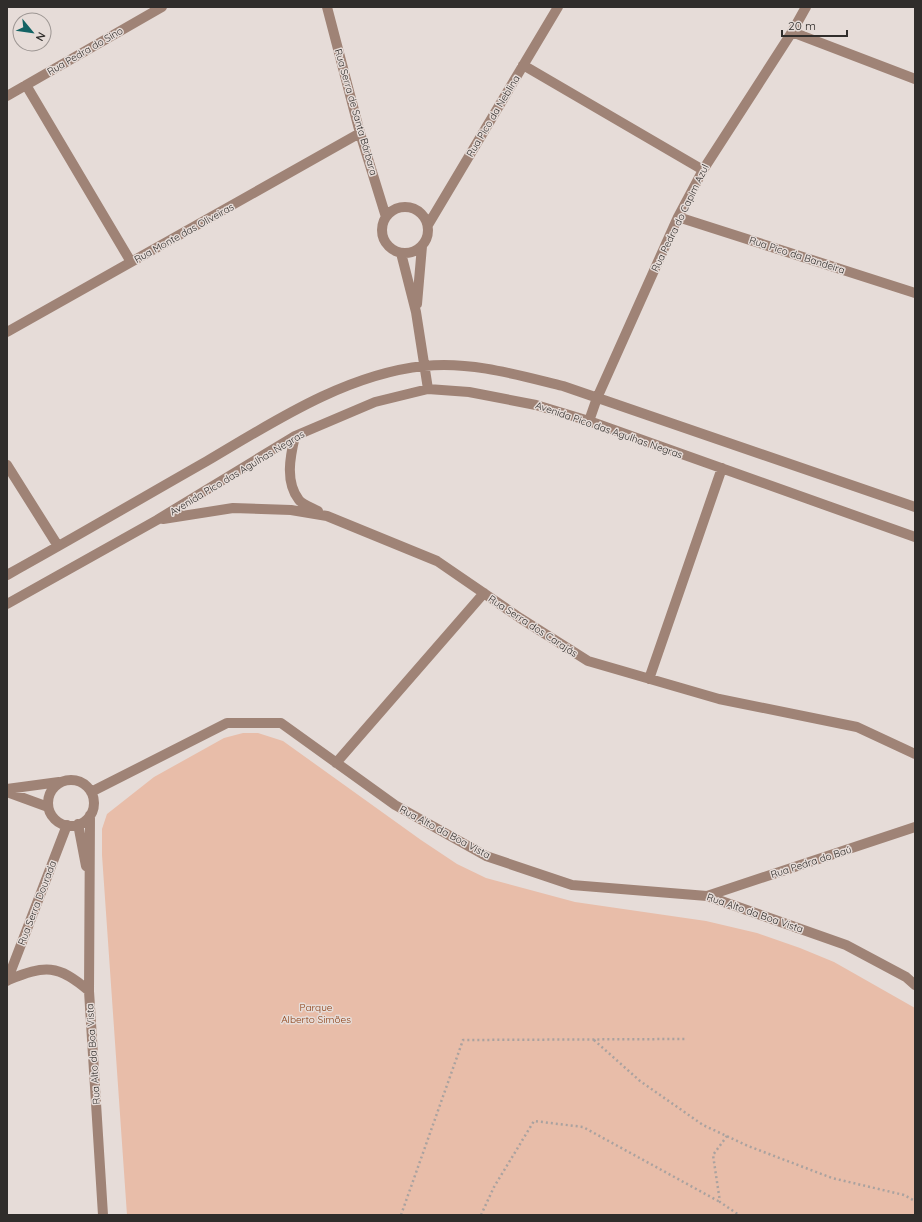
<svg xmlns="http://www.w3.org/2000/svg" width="922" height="1222" viewBox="0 0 922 1222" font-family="Quicksand,sans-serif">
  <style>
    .green { fill: #e8bda9 }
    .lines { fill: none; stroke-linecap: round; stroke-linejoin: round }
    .path { stroke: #aaa29f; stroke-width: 2.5; stroke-dasharray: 2 3; stroke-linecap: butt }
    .minor { stroke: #9f8376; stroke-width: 10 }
    .labels { text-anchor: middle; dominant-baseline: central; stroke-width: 3; stroke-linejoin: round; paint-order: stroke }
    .street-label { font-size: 10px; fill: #302d2b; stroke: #e6dcd8 }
    .park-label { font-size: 10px; fill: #893b0f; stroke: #e6dcd8 }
  </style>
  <rect width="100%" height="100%" fill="#e6dcd8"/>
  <path class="green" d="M243,733H258L283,741L421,840L457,864L486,878L575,902L706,921L757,933L800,948L834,962L915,1008V1215H127L102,855V829L107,814L154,777L224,738Z"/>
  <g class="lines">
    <path class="path" d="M594,1040L640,1081L703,1125L748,1146L832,1178L904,1195L915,1201
      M727,1136L713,1155L720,1202L739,1215
      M401,1215L463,1040L685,1039
      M481,1215L494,1187L534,1121L583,1127L720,1202"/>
    <path class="minor" d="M327,7L360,133L386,217
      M792,32L915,79
      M523,65L703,170
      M26,85L131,262
      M7,96L162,7
      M382 230a23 23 0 1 1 46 0a23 23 0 1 1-46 0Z
      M678,217L915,293
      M428,225L558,7
      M401,253L416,312L428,389
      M417,304L422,246
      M7,332L360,133
      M589,421L597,398L678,217L703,170L792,32L806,7
      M295,436C290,457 285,482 299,500C303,505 313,508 318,511
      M7,465L58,546
      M163,519L233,508L291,510L327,516L437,561L520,618L588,661L719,699L857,727L915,754
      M7,575C74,538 140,499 207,461C273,422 346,374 424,366C471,361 518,375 563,386L915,507
      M7,604L157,520L295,436L375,402L428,389L469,392L536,405L589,421L915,537
      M649,679L722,468
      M336,763L484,593
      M48 803a23 23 0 1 1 46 0a23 23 0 1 1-46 0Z
      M7,789L59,782
      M7,792L48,807
      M91,792L227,723H281L395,805L486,856L572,885L707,896L846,945L906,977L915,985
      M90,815L89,991L103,1215
      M78,824L86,866
      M707,896L915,827
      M8,980C45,965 58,964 89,991
      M7,981L67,825"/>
  </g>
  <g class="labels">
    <g class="street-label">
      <text transform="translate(85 51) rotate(-30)">Rua Pedra do Sino</text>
      <text transform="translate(356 112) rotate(74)">Rua Serra de Santa Bárbara</text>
      <text transform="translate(493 116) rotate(-59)">Rua Pico da Neblina</text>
      <text transform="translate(680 218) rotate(-64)">Rua Pedra do Capim Azul</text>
      <text transform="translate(184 233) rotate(-29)">Rua Monte das Oliveiras</text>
      <text transform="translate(797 255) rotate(18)">Rua Pico da Bandeira</text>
      <text transform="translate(609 430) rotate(19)">Avenida Pico das Agulhas Negras</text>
      <text transform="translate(237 473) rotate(-31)">Avenida Pico das Agulhas Negras</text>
      <text transform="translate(533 626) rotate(33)">Rua Serra dos Carajás</text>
      <text transform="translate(445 832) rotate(28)">Rua Alto da Boa Vista</text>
      <text transform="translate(811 862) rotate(-18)">Rua Pedra do Baú</text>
      <text transform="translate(37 903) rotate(-69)">Rua Serra Dourada</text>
      <text transform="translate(755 913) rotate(19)">Rua Alto da Boa Vista</text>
      <text transform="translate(93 1054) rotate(-94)">Rua Alto da Boa Vista</text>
    </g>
    <g class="park-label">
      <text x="316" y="1007">Parque<tspan x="316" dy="12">Alberto Simões</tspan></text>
    </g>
  </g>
  <rect width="922" height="1222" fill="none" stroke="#302d2b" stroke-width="16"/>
  <g transform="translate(32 32) rotate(119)"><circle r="19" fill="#e6dcd8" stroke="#9d9693"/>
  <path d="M0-3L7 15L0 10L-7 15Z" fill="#136364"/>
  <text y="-6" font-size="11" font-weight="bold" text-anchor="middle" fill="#302d2b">N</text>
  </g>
  <path d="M782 30v6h65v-6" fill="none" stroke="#302d2b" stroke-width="2"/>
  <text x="788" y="30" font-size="12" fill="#302d2b" stroke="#e6dcd8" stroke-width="3" paint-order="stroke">20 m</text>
</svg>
